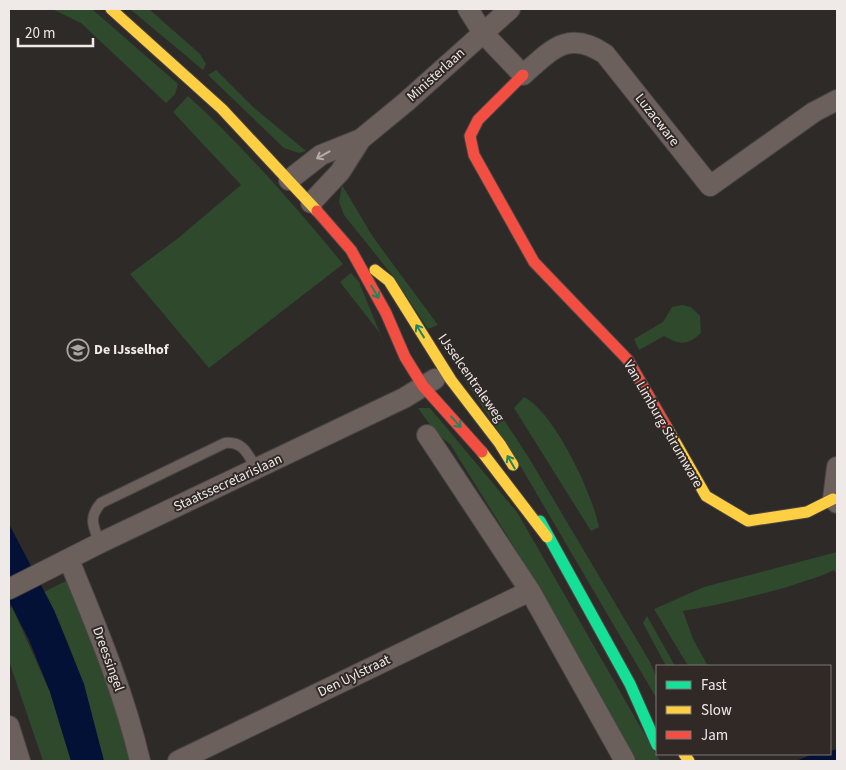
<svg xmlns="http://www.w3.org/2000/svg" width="846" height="770" viewBox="0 0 846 770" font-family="'Source Sans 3',sans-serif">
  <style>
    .green { fill: #2f492d }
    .water { fill: #041137 }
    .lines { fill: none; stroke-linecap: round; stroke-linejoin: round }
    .lane-casing { stroke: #484544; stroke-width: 12 }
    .street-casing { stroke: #484544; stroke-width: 22 }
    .fast-casing { stroke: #484544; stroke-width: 13 }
    .slow-casing { stroke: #484544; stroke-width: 13 }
    .jam-casing { stroke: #484544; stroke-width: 13 }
    .lane { stroke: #6c605d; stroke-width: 10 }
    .street { stroke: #6c605d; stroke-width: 20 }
    .fast { stroke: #16e098; stroke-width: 11 }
    .slow { stroke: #ffcf43; stroke-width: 11 }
    .jam { stroke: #f24e42; stroke-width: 11 }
    .oneway { stroke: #b4aca9 }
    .oneway2 { stroke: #23845f }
    .labels { text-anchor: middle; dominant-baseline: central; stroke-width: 4; stroke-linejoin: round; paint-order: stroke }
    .street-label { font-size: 14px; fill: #efeae8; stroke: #302926 }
    .poi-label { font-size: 14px; font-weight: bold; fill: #efeae8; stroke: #302926; text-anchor: start }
  </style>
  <rect width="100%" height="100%" fill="#2e2a28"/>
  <path class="green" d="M52,9H92L178,84L175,94L166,103L81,23Z
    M130,9H149L200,54L206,64L203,70Z
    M216,70L252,106L306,151L299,153L284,148L208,75Z
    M188,96C245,148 294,205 343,264L209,368L130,274L177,239L241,185L173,112Z
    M342,185L373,237L438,325L428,329L393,276L344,215L339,202Z
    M351,273L359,282L386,348L379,332L340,282Z
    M682,305L691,307L700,316L701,333C687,346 680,345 664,336L639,350L634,339L663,322L672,307Z
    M468,376L478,382L485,391L529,458L650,662L657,678V699L514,455L463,377Z
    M524,397C555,413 592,493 599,527L591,531L514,408Z
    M418,408H430L517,512L660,761H637L518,553L450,444L436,433Z
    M837,552V575L834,570C819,578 803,581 787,587C752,597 719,605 683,611L693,639L708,666H688L654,609L704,587Z
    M70,579L135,761H104C89,703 73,645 44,592Z
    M12,607L50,692L71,761H43L9,661V609Z
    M647,616L675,666H666L643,623Z"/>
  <path class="water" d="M9,524L54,610L84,684L104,761H71L50,692L29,640L9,601Z
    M837,749V761H796L813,754H830V751Z"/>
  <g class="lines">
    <g class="lane-casing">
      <path id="lane" d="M100,543C93,526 88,518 101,503L225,443C244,441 248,455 257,470"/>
    </g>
    <g class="street-casing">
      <path id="street" d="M468,9L483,33L523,75C551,50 568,29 605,54L710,186L814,112L837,100
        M289,180L321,155L361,139L406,102L510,9
        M311,203L340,172L361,139
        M427,435L530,591L625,761
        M837,467L833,499L837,503
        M69,560C96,626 124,692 140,761
        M9,589L100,543L404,398L435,379
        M9,726L20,761
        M178,761L530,591"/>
    </g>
    <g class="fast-casing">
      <path id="fast" d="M540,521L630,684L657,745"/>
    </g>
    <g class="slow-casing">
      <path id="slow" d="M111,9L222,109L317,211
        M375,270L389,281L451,380L500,444L513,465
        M666,426L706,496L748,521L807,512L833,499
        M482,452L547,537
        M684,754L689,761"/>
    </g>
    <g class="jam-casing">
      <path id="jam" d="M523,75L478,120L470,136L474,155L534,262L628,360L666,426
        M317,211L351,250L386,313L405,357L423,386L482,452"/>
    </g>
    <use href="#lane" class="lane"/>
    <use href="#street" class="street"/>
    <use href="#fast" class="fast"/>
    <use href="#slow" class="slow"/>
    <use href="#jam" class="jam"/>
  </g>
  <defs><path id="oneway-shaft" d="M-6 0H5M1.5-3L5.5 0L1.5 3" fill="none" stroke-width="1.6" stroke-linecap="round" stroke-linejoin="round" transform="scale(1.25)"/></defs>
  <use class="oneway" href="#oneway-shaft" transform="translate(323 155) rotate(151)"/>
  <g class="oneway2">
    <use href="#oneway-shaft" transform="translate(375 292) rotate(60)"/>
    <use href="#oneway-shaft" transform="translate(420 331) rotate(-122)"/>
    <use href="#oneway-shaft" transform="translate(456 422) rotate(48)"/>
    <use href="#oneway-shaft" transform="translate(511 462) rotate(-120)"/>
  </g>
  <defs>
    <g id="school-ring" transform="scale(1.125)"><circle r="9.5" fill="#302926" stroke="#aba7a5" stroke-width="1.5"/><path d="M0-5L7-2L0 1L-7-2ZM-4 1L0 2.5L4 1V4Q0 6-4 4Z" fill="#aba7a5"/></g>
  </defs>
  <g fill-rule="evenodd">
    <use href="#school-ring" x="78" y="350"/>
  </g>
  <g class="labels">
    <g class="street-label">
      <text transform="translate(436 75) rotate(-42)">Ministerlaan</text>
      <text transform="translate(657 120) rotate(52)">Luzacware</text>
      <text transform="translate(471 378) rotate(55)">IJsselcentraleweg</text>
      <text transform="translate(663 424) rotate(60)">Van Limburg Stirumware</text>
      <text transform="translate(228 483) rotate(-25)">Staatssecretarislaan</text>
      <text transform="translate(108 659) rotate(70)">Dreessingel</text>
      <text transform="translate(354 676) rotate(-26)">Den Uylstraat</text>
    </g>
    <g class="poi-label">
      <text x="94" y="350">De IJsselhof</text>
    </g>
  </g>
  <rect width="846" height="770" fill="none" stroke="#efeae8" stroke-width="20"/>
  <rect x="656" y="665" width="175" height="90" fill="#302926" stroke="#7c7674"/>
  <rect x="666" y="681" width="25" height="8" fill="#16e098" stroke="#7c7674"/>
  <text x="701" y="690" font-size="15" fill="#efeae8">Fast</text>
  <rect x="666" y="706" width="25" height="8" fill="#ffcf43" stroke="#7c7674"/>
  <text x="701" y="715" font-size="15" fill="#efeae8">Slow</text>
  <rect x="666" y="731" width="25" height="8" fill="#f24e42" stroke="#7c7674"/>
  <text x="701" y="740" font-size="15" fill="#efeae8">Jam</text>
  <path d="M18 38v8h75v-8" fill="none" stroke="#efeae8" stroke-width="2.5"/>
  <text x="25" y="38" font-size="15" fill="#efeae8" stroke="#302926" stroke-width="4" paint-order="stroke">20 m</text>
</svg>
